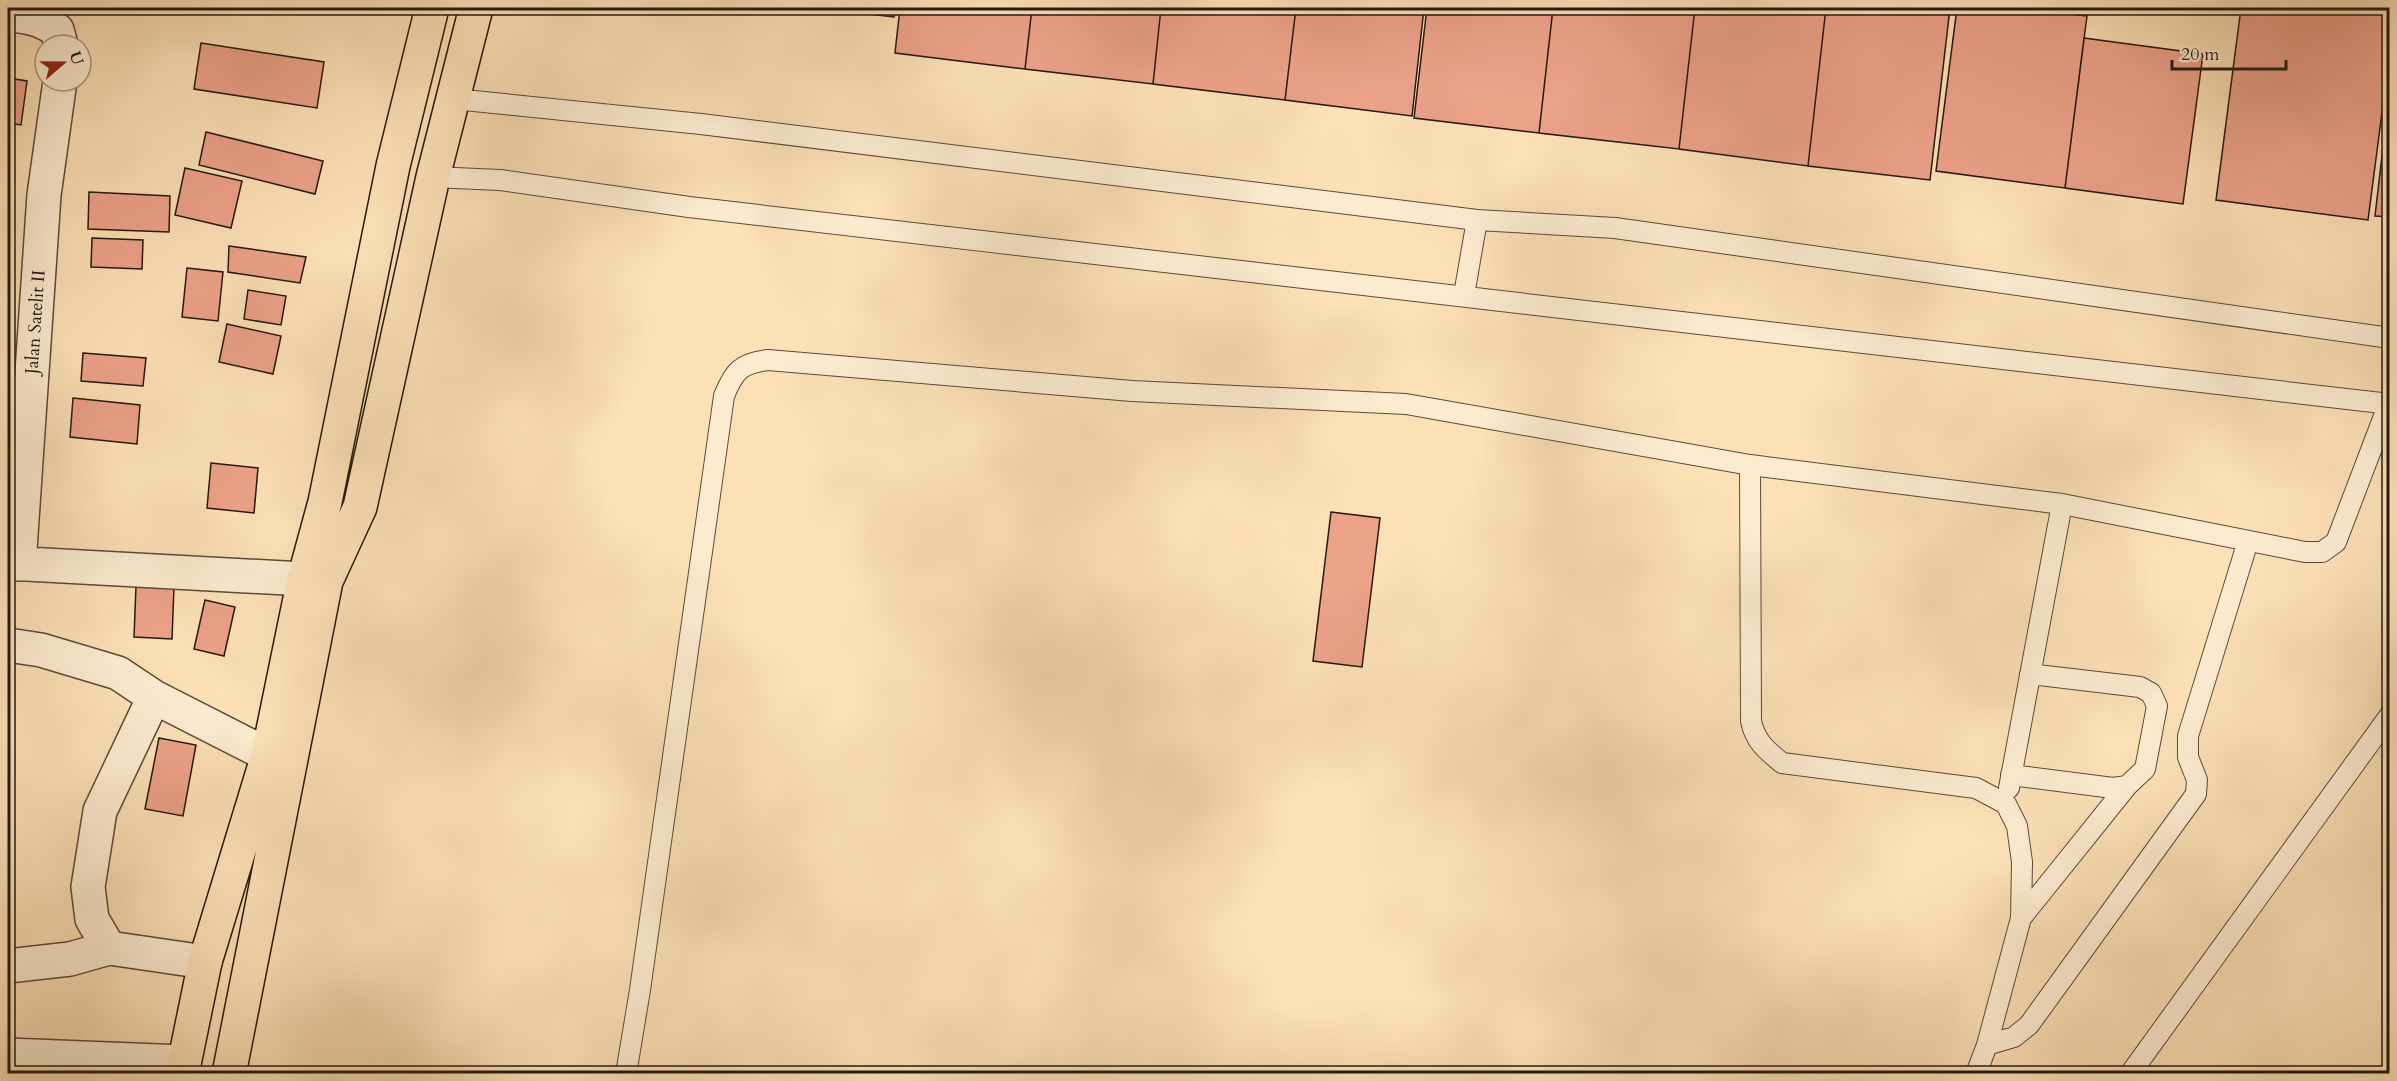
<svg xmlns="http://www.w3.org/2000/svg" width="2397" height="1081" viewBox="0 0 2397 1081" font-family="Cardo,serif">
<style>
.building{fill:#eca189;stroke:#241811;stroke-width:1.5}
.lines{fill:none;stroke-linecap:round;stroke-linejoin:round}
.lane-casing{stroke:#5a4a3a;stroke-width:22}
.street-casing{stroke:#5a4a3a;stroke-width:36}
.highway-casing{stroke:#241811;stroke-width:36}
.lane{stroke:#fdebd0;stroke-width:20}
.street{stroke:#fdebd0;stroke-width:33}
.highway{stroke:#fce0b6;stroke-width:33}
.labels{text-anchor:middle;stroke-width:4.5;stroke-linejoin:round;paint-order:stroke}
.street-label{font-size:18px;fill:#241811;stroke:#fdebd0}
</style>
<rect width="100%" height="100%" fill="#fce0b6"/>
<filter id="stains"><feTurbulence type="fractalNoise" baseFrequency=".00333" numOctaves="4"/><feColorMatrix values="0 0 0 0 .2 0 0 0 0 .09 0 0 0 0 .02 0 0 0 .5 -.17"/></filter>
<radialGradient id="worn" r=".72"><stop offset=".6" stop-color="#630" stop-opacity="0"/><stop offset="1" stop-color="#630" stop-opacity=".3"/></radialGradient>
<!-- building -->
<path class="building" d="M815,8H895L894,17Z
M900,8H1032L1025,69L895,53Z
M1032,8H1161L1153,84L1025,69Z
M1161,8H1296L1285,100L1153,84Z
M1296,8H1424L1412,116L1285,100Z
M1427,8H1553L1539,133L1414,118Z
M1553,8H1695L1679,149L1539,133Z
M1695,8H1826L1808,166L1679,149Z
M1826,8H1950L1930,180L1808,166Z
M1957,8H2023L2087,16L2065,188L1936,171Z
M2241,8H2390V51L2368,220L2216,200Z
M2084,38L2203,54L2183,204L2065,188Z
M201,43L324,62L317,108L194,89Z
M8,78L27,81L21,125L8,123Z
M2390,87V217L2375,216Z
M206,132L323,161L315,194L199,165Z
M185,168L242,181L231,228L175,215Z
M89,192L170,196L169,232L88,229Z
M92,238L143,240L142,269L91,267Z
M229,246L306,257L300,283L228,272Z
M187,268L223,272L218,321L182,317Z
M248,290L286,296L281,325L244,319Z
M227,324L281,336L273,374L219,362Z
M83,353L146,358L143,386L81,381Z
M73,398L140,405L137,444L70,437Z
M8,448H11L8,503Z
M211,463L258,468L254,513L207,508Z
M1331,512L1380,518L1362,667L1313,661Z
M136,586L174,587L172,639L134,637Z
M205,600L235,607L224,656L194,649Z
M159,738L196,745L183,816L145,809Z"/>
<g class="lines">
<defs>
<path id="lane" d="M454,99L701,124L1477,220L1615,228L2390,338
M433,177L500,180L689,207L2390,404
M1464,295L1477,220
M1750,465L1751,721C1755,741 1766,750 1782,763L1976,788L2006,804L2017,826L2022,862L2021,918L1987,1045L1976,1074
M2011,775L2113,788L2127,786L2145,769L2157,706L2151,693L2140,687L2030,674
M2009,788L2062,504
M2021,918L2127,786
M1987,1045L2014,1037L2029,1025L2196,794L2197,780L2188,757V736L2248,541
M626,1074L640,990L724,396C734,371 741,363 768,360L1132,391L1406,404L1750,465L2062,504L2305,552H2322L2336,542L2389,403
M2130,1074L2390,715"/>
<path id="street" d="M8,15C27,16 40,19 57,30L61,45
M8,563L304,579
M19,564L44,195L60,81
M8,645L41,650L118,673L154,697L268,755
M109,948L92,919L88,887L100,811L154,697
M8,966L70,959L109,948L205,962
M8,1055L184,1062"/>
<path id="highway" d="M182,1074L205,962L268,755L304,579L325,502L393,166L432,8
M229,1074L326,581L360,507L433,177L476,8"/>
</defs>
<!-- lane casing -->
<use href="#lane" class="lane-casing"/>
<!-- street casing -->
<use href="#street" class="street-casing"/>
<!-- highway casing -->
<use href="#highway" class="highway-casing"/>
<!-- lane -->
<use href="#lane" class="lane"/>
<!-- street -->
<use href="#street" class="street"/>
<!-- highway -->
<use href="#highway" class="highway"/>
</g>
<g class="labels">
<!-- street labels -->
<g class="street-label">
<text transform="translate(35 322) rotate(-86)" y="6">Jalan Satelit II</text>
</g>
</g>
<!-- margin -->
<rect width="2397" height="1081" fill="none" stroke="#fce0b6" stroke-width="30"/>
<rect x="9" y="9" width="2379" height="1063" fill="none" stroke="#241811" stroke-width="3"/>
<rect x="15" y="15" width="2367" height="1051" fill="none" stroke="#241811" stroke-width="1.5"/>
<!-- north arrow -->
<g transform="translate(63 63) rotate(70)"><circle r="28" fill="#fdebd0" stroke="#a69784" stroke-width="1.5"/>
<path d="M0-4.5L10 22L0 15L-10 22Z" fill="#8f2418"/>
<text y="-9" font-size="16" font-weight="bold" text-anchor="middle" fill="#241811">U</text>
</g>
<!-- scale -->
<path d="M2172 60v9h114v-9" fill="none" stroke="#241811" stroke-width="3"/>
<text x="2181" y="60" font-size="18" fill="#241811" stroke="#fdebd0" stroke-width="4.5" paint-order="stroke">20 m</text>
<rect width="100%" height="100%" filter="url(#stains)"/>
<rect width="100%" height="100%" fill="url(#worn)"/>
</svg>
